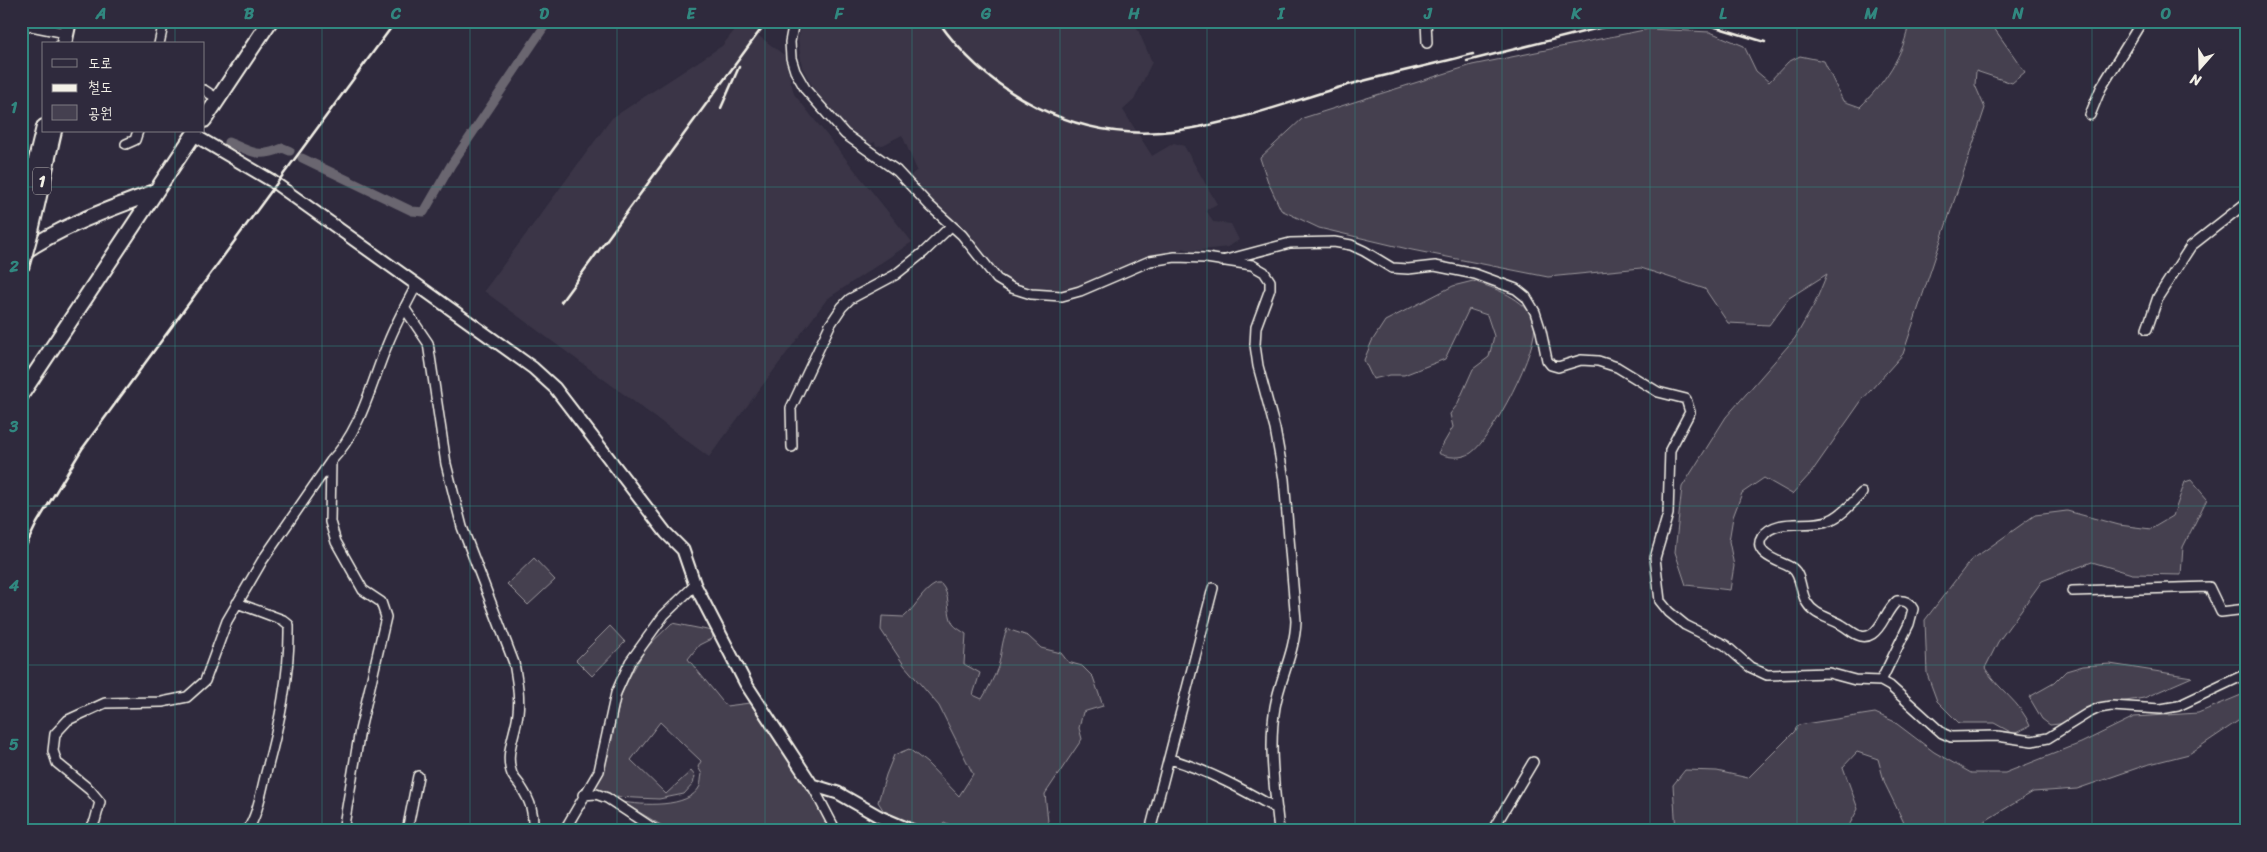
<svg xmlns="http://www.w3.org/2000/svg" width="2267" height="852" viewBox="0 0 2267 852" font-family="Sriracha,'Poor Story',sans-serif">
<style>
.built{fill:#3b3647}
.green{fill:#454050;stroke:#9c989c}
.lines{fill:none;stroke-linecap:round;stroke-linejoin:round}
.canal{stroke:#6a6670;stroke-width:9}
.minor-casing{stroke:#f4f1e8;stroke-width:12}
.tertiary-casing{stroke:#f4f1e8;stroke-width:15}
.primary-casing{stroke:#f4f1e8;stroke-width:18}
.minor{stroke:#2f2a3d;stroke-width:9}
.tertiary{stroke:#2f2a3d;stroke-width:11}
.primary{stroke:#2f2a3d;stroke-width:14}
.rail{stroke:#f4f1e8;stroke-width:2.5}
.primary-bridge-casing{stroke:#f4f1e8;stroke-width:18;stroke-linecap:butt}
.primary-bridge{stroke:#2f2a3d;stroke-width:14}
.grid{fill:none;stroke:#318880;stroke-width:1;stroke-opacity:0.55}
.labels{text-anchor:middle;stroke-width:4.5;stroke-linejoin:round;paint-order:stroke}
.shield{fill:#2f2a3d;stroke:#b9b5b5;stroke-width:1}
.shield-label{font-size:16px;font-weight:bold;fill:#f4f1e8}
.neatline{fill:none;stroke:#318880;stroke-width:2}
.grid-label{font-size:16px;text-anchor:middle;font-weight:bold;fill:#318880}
</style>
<rect width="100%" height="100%" fill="#2f2a3d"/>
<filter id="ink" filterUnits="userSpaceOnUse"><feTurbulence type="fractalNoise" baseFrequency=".02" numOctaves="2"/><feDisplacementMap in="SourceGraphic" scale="10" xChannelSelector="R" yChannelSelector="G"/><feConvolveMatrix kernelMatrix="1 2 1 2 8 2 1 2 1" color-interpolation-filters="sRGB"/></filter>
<g filter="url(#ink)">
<!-- built -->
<path class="built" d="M742,21H763L755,33L784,55L794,94L912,242L827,299L709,457L484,291L612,118L722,46Z
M803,21H1134L1152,62L1134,100L1123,110L1152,156L1174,143L1184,146L1217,204L1206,210L1213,222L1231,224L1239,240L1228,247L1192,251L1183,248L1178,253L1117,271L1070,290L1051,293L1014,284L1008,281L909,177L917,170L902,135L883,145L876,146L875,142L867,145L857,140L827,108L811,84L802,67L798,39Z"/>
<!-- green -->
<path class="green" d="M1909,21H1989L2025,72L2012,83L1976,71L1975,85L1985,108L1903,354L1862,400L1811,473L1792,494L1764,478L1742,493L1733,517L1729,541L1734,566L1730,590L1686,585L1675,552L1682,487L1726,417L1795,338L1815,303L1827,274L1789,298L1769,325L1728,323L1705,289L1641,268L1548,277L1412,250L1319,228L1281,210L1268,182L1260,158L1303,118L1472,65L1649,29L1710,32L1744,46L1756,71L1769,82L1788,62L1800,56L1824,61L1843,101L1860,107C1883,84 1905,55 1909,21Z
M1473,281C1493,288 1527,298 1534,322C1541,346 1491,440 1471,453C1462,459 1447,458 1438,453L1453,427L1450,414L1457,405L1473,369L1489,357L1494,336L1487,315L1469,309L1445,359L1404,375H1390L1373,379L1364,360L1372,341L1385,321L1453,286Z
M2191,480L2207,499L2183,547L2181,575L2132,574L2092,562L2042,581L1998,642L1985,668C1998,690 2021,702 2030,726L2014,734L1994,723H1959L1937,701L1927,674L1925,620L1970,561L2035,515L2067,511L2119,525L2151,529L2173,516L2185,482Z
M534,558L555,580L528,605L507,584Z
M936,584H941C951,594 946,612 953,624C956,628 962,631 966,634L964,664L980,673L973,695L982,699C988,689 994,678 998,667C1002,653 1001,644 1007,629L1028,636L1041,648L1061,653L1068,662L1082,666L1093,677L1103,706L1083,712L1079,728L1082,739L1045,794L1049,831H962L944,822L937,831H924L887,816L878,802L886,775L894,755L909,749L927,763L959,796L973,774L939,706L904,665L881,630L882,616L904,617C916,607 922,591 936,584Z
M672,623L712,631L713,638L699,645L688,659L726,706L750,703L817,803L832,831H671L622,802C641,805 689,809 700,786C701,783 701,778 702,774L698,767L701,761L660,722L631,760L666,794L691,771L695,776L693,784L684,794L659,799L613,797L593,787L598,779L609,754L622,690L646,648Z
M610,626L625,642L592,676L576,660Z
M2110,664L2192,677L2144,698L2108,704L2068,723L2050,725L2042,719L2029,697L2054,683L2066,671L2083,666Z
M2246,693V708L2241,719L2189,754L2146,765L2077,789L2033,792L1975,827L1974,831H1908L1885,784L1878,759L1857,752L1843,767L1858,809L1846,831H1676L1673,785L1685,770L1717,771L1748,778L1794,732L1798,725L1875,713L1893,721L1934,752L1971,773H2005L2081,743L2134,717L2198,713Z"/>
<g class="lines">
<!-- canal -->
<path class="canal" d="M228,142C252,151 257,159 283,148L290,151
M302,158L412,211L424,212L451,165L548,21"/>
<defs>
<path id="minor" d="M794,21L790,42L791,58L795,71L806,90L845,134L897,171L930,206L962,235L997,279L1012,288L1031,294L1062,296L1080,291L1150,261L1175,257L1206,258L1252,265L1264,272L1270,281V289L1256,327L1255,345L1258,366L1275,429L1284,479L1296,621C1295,652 1280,678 1275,707C1268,748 1275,790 1279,831
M1426,21L1427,43
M21,24L66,33
M159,44L164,21
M204,90L218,99
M2090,115L2101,88L2142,21
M126,144L135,140L138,131
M1222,261L1290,243L1334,242L1351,245L1364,251L1392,268L1408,269L1435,266L1475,274L1516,289L1526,297L1535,312L1541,331L1547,360L1551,365L1558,367L1581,360L1598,361L1617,367L1658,392L1686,399L1690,412L1670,450L1668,514L1655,558L1660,601L1669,612L1685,625L1725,645L1750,667L1767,675L1829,673L1855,680L1881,681L1890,686L1942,733L1951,737L1997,736L2032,741L2048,738L2088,713L2099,708L2111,706L2161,709L2178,706L2246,674
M405,309L428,343L446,464L462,527L514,663C517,680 520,696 518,713C516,733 504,754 512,774C514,779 519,783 521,787C531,802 534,813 533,831
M2147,329L2158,297L2191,246L2246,203
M792,447L791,408L830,325L842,307L850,299L895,275L924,252L951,226
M331,461L330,522L336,542L363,590L381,602L386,617L360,730L343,831
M1862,493C1853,502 1843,515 1830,520C1810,529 1776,516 1762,537C1751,555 1783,562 1792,568C1802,575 1800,593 1807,603C1815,616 1829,617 1842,625C1848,628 1854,635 1861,636C1865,637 1869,636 1872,634C1883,627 1886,610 1897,601C1905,600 1909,602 1913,609L1909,624L1881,681
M2072,591L2209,587L2221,612L2246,609
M237,603L283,620L289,625C290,676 279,725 266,773C261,792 258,814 247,831
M1170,759C1209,771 1242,789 1277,809
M812,785L836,831
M583,795L596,794L607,798L657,831
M89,831L95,821L100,802L90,790L57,763L53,751L55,734L68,720L105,703L162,702L187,697L205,681L227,621L262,561L331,461C362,429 371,383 388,343C396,323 407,303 417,284
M407,831L418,776
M564,831L599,771L616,693L630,662L664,615L695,585
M1150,831L1213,588
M1492,831L1533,762"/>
<path id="tertiary" d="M194,135L272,181L533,368L555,388L666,533L683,550L695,585L746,684L812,785L838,793L880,817L913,831"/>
<path id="primary" d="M64,44L69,21
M204,120L270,21
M21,222L44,127
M31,231L54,131
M21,254C61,226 109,209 155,192
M21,395L196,131"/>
</defs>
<!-- minor casing -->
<use href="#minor" class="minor-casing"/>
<!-- tertiary casing -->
<use href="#tertiary" class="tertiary-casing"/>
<!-- primary casing -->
<use href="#primary" class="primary-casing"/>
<!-- minor -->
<use href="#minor" class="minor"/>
<!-- tertiary -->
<use href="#tertiary" class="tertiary"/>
<!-- primary -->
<use href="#primary" class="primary"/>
<!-- rail -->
<path class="rail" d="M938,21C988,93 1073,139 1161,132C1220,128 1281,105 1337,88C1382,75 1428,66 1473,54
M1666,21L1709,25L1765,42
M1621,25L1655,21
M1467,61L1627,21
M721,108L739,67
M561,302L767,21
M21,556L37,523L82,449L396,21"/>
<defs>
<path id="primary-bridge" d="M21,268L31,231"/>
</defs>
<!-- primary-bridge casing -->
<use href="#primary-bridge" class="primary-bridge-casing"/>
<!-- primary-bridge -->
<use href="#primary-bridge" class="primary-bridge"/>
</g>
</g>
<!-- grid -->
<path class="grid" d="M175,21V44M322,21V831M470,21V831M617,21V831M765,21V831M912,21V831M1060,21V831M1207,21V831M1355,21V831M1502,21V831M1650,21V831M1797,21V831M1945,21V831M2092,21V831M175,131V831M21,187H2246M21,346H2246M21,506H2246M21,665H2246"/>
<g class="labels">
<!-- shield labels -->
<rect class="shield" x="33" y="167.5" width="18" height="27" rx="4"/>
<g class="shield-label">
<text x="42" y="187">1</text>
</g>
</g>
<!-- margin -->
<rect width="2267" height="852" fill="none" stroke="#2f2a3d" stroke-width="55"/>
<!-- legend -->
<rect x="42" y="42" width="162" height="90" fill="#2f2a3d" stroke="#7e7a81"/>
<rect x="52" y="59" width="25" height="8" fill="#2f2a3d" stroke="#7e7a81"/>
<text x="88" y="68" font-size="15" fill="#f4f1e8">도로</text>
<rect x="52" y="84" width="25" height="8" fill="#f4f1e8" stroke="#7e7a81"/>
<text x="88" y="92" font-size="15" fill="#f4f1e8">철도</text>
<rect x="52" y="105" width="25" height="15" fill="#454050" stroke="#7e7a81"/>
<text x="88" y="118" font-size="15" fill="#f4f1e8">공원</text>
<!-- north arrow -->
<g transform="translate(2200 68) rotate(200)" stroke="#2f2a3d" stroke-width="4" paint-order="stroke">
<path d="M0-4L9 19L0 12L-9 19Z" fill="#f4f1e8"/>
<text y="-8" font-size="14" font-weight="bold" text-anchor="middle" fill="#f4f1e8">N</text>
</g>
<rect x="28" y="28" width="2212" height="796" class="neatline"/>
<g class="grid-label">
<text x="101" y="19">A</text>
<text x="249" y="19">B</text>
<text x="396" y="19">C</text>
<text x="544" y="19">D</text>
<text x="691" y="19">E</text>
<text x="839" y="19">F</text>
<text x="986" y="19">G</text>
<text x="1134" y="19">H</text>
<text x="1281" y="19">I</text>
<text x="1428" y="19">J</text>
<text x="1576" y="19">K</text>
<text x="1723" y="19">L</text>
<text x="1871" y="19">M</text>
<text x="2018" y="19">N</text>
<text x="2166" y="19">O</text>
<text x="14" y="113">1</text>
<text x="14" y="272">2</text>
<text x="14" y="432">3</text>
<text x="14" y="591">4</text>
<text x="14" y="750">5</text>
</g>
</svg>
